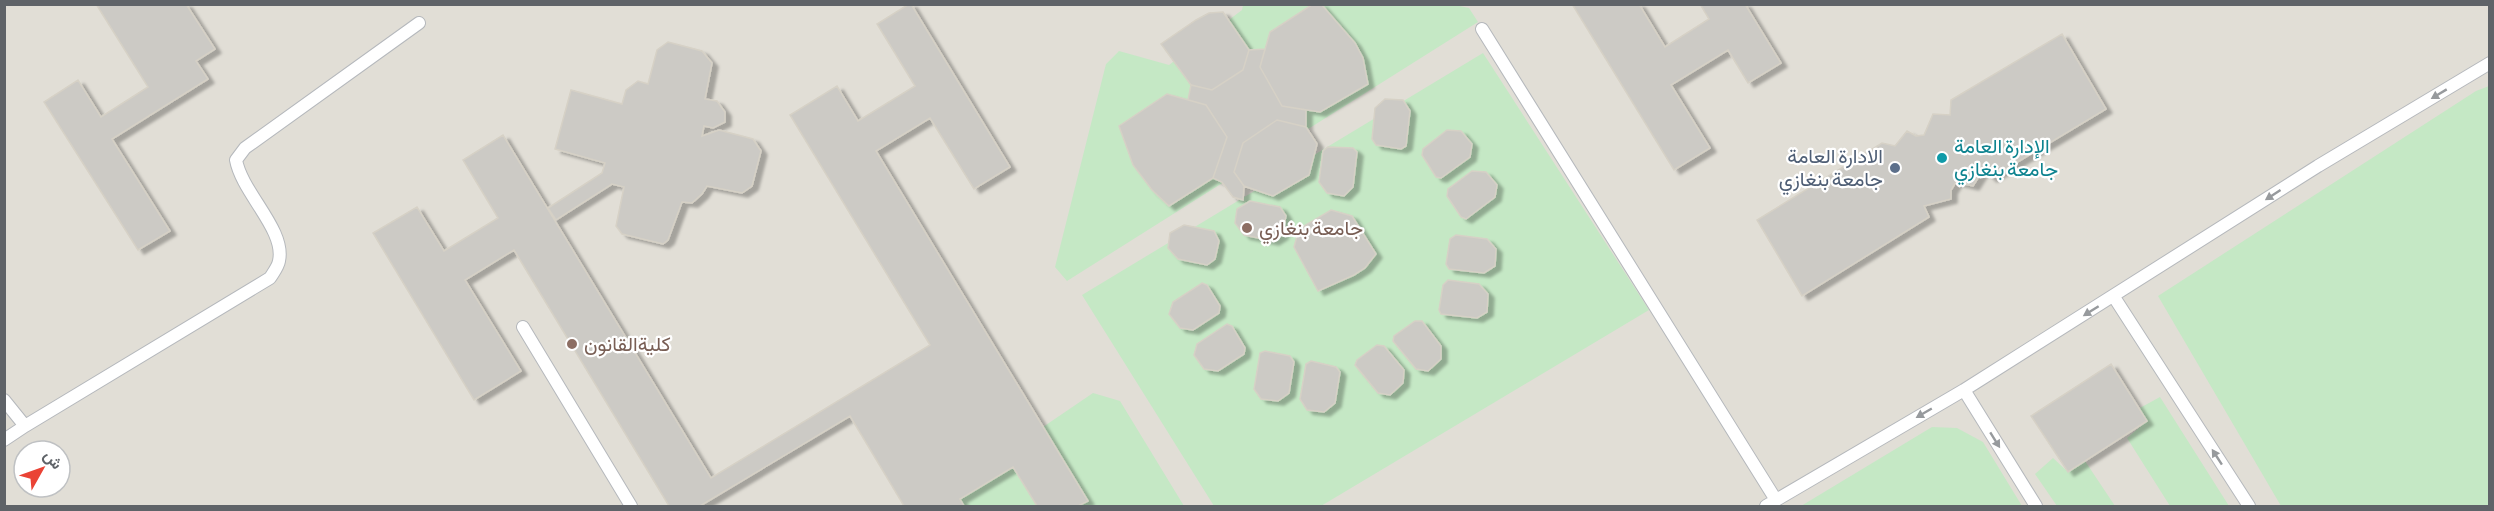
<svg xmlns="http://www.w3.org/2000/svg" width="2494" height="511" viewBox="0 0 2494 511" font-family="'Asap Condensed',Vazirmatn,sans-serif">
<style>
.education{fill:#e1ded6;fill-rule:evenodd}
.green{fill:#c5e8c5}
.building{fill:#cccac5;stroke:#d6d1c6;stroke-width:1.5;filter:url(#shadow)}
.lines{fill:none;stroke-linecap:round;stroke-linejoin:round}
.lane-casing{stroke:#b5b8bc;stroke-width:14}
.lane{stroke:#fff;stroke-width:12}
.oneway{fill:#979a9d}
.culture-dot{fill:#0f9aa8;stroke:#fff;stroke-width:2}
.service-dot{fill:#5c6f8a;stroke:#fff;stroke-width:2}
.education-dot{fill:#8d6e63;stroke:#fff;stroke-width:2}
.labels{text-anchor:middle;stroke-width:4.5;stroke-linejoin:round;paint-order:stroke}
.culture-label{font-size:20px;fill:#0d838f;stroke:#fff;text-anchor:start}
.service-label{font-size:20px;fill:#4e5e75;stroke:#fff;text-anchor:end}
.education-label{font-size:20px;fill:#785e54;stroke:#fff;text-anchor:start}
</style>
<defs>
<filter id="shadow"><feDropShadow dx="6" dy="4" stdDeviation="1.5" flood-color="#0004"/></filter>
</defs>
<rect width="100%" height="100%" fill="#f1efe8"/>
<!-- education -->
<path class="education" d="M4,5H2489V506H5ZM24,451H60V487H24Z"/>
<!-- green -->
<path class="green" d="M1243,5H1455L1469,8L1478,22L1067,281L1055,267L1106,64L1119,51L1169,65L1242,10Z
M1483,53L1649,310L1321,506H1214L1082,295Z
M2489,86V506H2281L2158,296L2476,91Z
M1093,393L1120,401L1184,506H1078L1087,501L1043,427Z
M2160,397L2229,506H2170L2127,438L2147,421L2138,409Z
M1932,427L1957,428L1983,442L2022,506H1801Z
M2053,458L2068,472L2085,461L2115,506H2057L2035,474Z
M1013,467L1037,506H964L960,499Z"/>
<!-- building -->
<path class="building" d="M96,4H186L215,49L196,61L208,79L112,139L170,231L138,250L44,102L78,80L101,117L148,87Z
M909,4H911L1010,167L974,189L930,118L876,151L1088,501L1078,506H1037L1013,467L960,499L964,506H904L850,416L700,506H669L514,250L465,280L521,371L474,400L373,233L417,207L444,251L498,218L463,160L503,135L711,478L930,345L790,115L837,86L858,121L915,86L877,24Z
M1313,4H1321L1355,43L1363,58L1368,84L1320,112L1282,106L1260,67L1270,32Z
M1572,4H1639L1665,47L1709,19L1700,4H1745L1781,63L1748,83L1728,50L1671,85L1710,148L1674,170Z
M1223,12L1249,50L1243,70L1212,90L1191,85L1161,44L1196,20L1209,13Z
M2062,34L2106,109L1991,178L1983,170L1973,186L1956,182L1951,190V199L1924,206L1929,217L1802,296L1757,220L1882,143L1895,146L1907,131L1916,136L1924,135L1933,114L1950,115L1951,100Z
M668,42L702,51L712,63L705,99L717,101L725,112V122L713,128L704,126L702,136L719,130L753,139L761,151L752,186L742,193L707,186L702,194L692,203L682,202L668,240L663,244L622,234L616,226L624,187L612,184L556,220L548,208L602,173L605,163L555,149L571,90L622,104L626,90L638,81L648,84L657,50Z
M1265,49L1260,67L1282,106L1306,110V127L1277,120L1243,143L1234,172L1244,186L1243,200L1233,197L1222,182L1213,178L1227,137L1206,105L1188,100L1191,85L1212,90L1243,70L1249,50Z
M1167,94L1206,105L1227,137L1213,178L1169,206L1152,190L1133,165L1119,126Z
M1385,99L1403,100L1410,111L1406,146L1401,149L1376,145L1372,139L1375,108Z
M1277,120L1306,127L1317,144L1309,175L1273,196L1244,186L1234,172L1243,143Z
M1447,130L1461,131L1472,144L1470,157L1441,178L1436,177L1422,155L1423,149Z
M1328,147L1353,148L1357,152L1353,187L1344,196L1327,193L1319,182L1323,151Z
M1472,171L1486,172L1497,185L1495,197L1466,219L1461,217L1447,196L1448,189Z
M1250,201L1280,207L1286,216L1282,235L1273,241L1244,235L1235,223L1237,209Z
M1331,210L1352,216L1376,254L1365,268L1354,275L1318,291L1294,247L1299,229Z
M1184,225L1214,231L1219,241L1215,259L1207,265L1178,259L1168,248L1170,233Z
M1456,235L1487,239L1496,249L1495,266L1484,273L1449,269L1446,264L1450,239Z
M1448,280L1479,284L1488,294L1487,312L1477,318L1441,314L1439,310L1443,285Z
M1202,283L1207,285L1220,306L1219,313L1193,330L1180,328L1169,314L1173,302Z
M1415,321H1422L1441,346V359L1428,371L1416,369L1393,341L1394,336Z
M1227,324L1232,326L1245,348L1244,354L1218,371L1204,369L1194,355L1197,344Z
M1377,345L1384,346L1404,370L1403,383L1390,395L1378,393L1355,365L1357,360Z
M1265,351L1290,356L1294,362L1289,393L1278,401L1261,399L1254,389L1260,353Z
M1311,361L1336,367L1340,372L1335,403L1324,412L1307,410L1300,399L1306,364Z
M2111,364L2147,421L2068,472L2031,416Z"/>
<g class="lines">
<defs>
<path id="lane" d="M1482,29L1776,500
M2114,297L2249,506
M523,327L631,506
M1964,390L2036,506
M4,400L25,426
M4,440L25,426L270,278C273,273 278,267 279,261C286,230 242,193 236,160L245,148L419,23
M1766,506L1964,390L2318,166L2490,63"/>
</defs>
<!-- lane casing -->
<use href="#lane" class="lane-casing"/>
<!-- lane -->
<use href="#lane" class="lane"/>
</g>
<!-- one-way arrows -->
<defs><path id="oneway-solid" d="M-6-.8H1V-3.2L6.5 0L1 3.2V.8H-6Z" transform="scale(1.5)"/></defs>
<g class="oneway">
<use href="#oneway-solid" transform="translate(2439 94) rotate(149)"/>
<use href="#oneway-solid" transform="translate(2273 195) rotate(147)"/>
<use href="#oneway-solid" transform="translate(2091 311) rotate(148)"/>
<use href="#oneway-solid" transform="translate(1924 413) rotate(150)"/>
<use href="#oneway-solid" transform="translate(1995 440) rotate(58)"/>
<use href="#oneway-solid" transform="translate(2217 457) rotate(-123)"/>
</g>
<!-- markers -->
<circle class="culture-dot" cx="1942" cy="158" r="6"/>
<circle class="service-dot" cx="1895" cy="168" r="6"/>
<g class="education-dot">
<circle cx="1247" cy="228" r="6"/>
<circle cx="572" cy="344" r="6"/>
</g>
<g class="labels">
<!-- culture labels -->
<g class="culture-label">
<text x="1954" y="153">الإدارة العامة<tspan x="1954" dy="23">جامعة بنغازي</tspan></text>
</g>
<!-- service labels -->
<g class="service-label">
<text x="1883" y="163">الادارة العامة<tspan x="1883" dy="23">جامعة بنغازي</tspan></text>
</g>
<!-- education labels -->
<g class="education-label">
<text x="1259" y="235">جامعة بنغازي</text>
<text x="584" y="351">كليةالقانون</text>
</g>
</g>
<!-- border -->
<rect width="2494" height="511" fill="none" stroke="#5f6368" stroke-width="12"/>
<!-- north arrow -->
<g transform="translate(42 469) rotate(50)"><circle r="28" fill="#ffffff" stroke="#bfc1c3" stroke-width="1.5"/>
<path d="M0-4.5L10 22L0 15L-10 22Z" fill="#ea4335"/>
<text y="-9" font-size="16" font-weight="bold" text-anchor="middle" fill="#5f6368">ش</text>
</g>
</svg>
